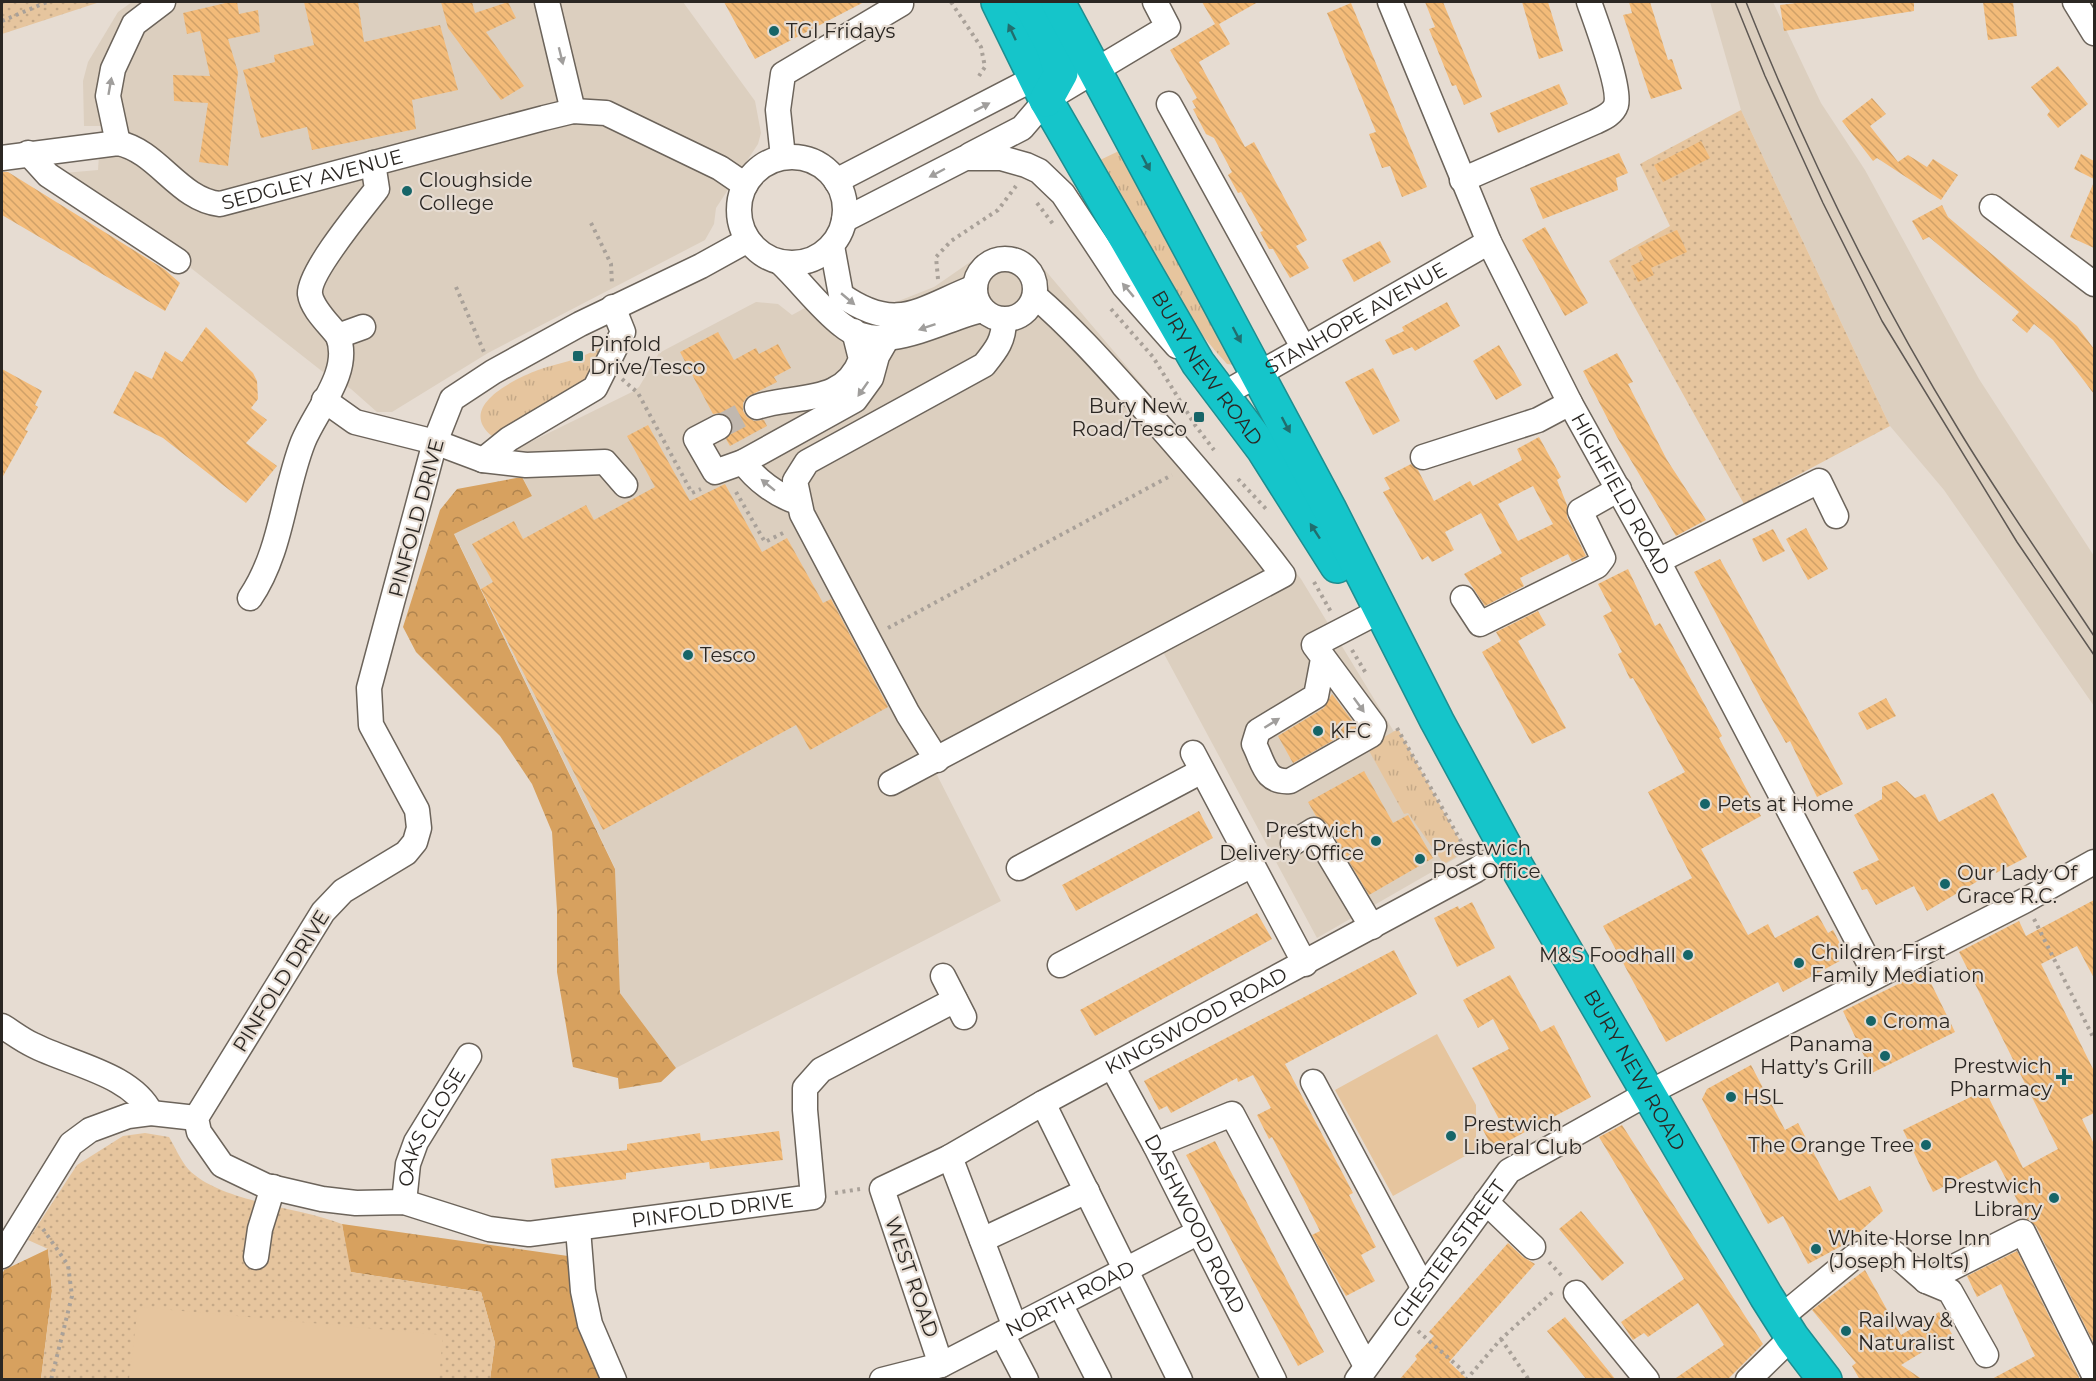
<svg xmlns="http://www.w3.org/2000/svg" width="2096" height="1381" viewBox="0 0 2096 1381" font-family="Montserrat,sans-serif">
<style>
.built{fill:#dccfbf}
.grass{fill:url(#grass-tufts)}
.forest{fill:url(#forest-crowns)}
.park{fill:url(#park-dots)}
.pitch{fill:#e6c59e}
.building{fill:url(#building-back-hatch);fill-rule:evenodd}
.lines{fill:none;stroke-linecap:round;stroke-linejoin:round}
.minor-tunnel{stroke:#c1b8af;stroke-width:24;stroke-dasharray:24 12;stroke-linecap:butt}
.minor-casing{stroke:#6c645b;stroke-width:27}
.highway-casing{stroke:#1d8e90;stroke-width:36}
.path{stroke:#a9a199;stroke-width:4;stroke-dasharray:3 4.5;stroke-linecap:butt}
.minor{stroke:#fff;stroke-width:24}
.highway{stroke:#15c5ca;stroke-width:33}
.tram{stroke:#5e5853;stroke-width:1.5}
.oneway{fill:#216e6e}
.oneway2{fill:#a09e9c}
.poi-dot{fill:#166568;stroke:#e6dcd2;stroke-width:2}
.labels{text-anchor:middle;stroke-width:4.5;stroke-linejoin:round;paint-order:stroke}
.poi-label{font-size:20px;fill:#2b2723;stroke:#e6dcd2;text-anchor:start}
.street-label{font-size:20px;fill:#2b2723;stroke:#e6dcd2}
</style>
<defs>
<pattern id="grass-tufts" width="24" height="20" patternUnits="userSpaceOnUse" patternTransform="scale(1.5)"><rect width="24" height="20" fill="#e6c59e"/><path d="M3 7l-1-3M5 7V3M7 7l1-3M15 17l-1-3M17 17v-4M19 17l1-3" fill="none" stroke="#c5a988"/></pattern>
<pattern id="forest-crowns" width="20" height="18" patternUnits="userSpaceOnUse" patternTransform="scale(1.5)"><rect width="20" height="18" fill="#d7a15f"/><path d="M2 6a3 3 0 1 1 6 0M12 15a3 3 0 1 1 6 0" fill="none" stroke="#af834e"/></pattern>
<pattern id="park-dots" width="8" height="8" patternUnits="userSpaceOnUse" patternTransform="scale(1.5)"><rect width="8" height="8" fill="#e6c59e"/><path d="M2 2h.1M6 6h.1" fill="none" stroke="#c5a988" stroke-width="1.8" stroke-linecap="round"/></pattern>
<pattern id="building-back-hatch" width="6" height="6" patternUnits="userSpaceOnUse" patternTransform="scale(1.5)"><rect width="6" height="6" fill="#f3bb79"/><path d="M-1 5l2 2M0 0l6 6M5-1l2 2" fill="none" stroke="#d0a168"/></pattern>
</defs>
<rect width="100%" height="100%" fill="#e6dcd2"/>
<!-- built -->
<path class="built" d="M132,2H683L755,101L761,133L758,144L716,208L714,224L705,240L488,353L392,412H377L351,389L323,372L182,261L64,173L98,170L101,126H84L83,81L88,62L118,12Z
M1710,2H1773L1821,103L1865,170L1979,379L2094,556V706L1944,490L1890,426L1741,110Z
M1012,246L1039,263L1195,447L1301,579L1463,845V854L1317,938L1163,652L936,773L1001,901L676,1068L620,993L615,868L454,533L532,496L510,452L632,392L639,387L659,353L756,302L778,304L792,315L851,283L866,300L886,306L934,287L992,247Z"/>
<!-- grass -->
<path class="grass" d="M1121,150L1236,365L1227,364C1173,306 1135,231 1100,160Z
M608,344L597,372L581,387L492,436C456,407 514,379 538,370C551,365 565,363 578,358C588,354 598,349 608,344Z
M1398,729L1462,845L1457,856L1444,864L1408,813L1404,814L1367,747Z"/>
<!-- forest -->
<path class="forest" d="M522,477L532,496L454,534L615,869L620,993L676,1068L661,1082L619,1089L618,1078L573,1067L557,972V910L552,832L532,784L500,736L416,652L403,627L440,510L457,489Z
M342,1224L568,1256L571,1295L578,1327L603,1379H490L495,1343L481,1292L350,1272Z
M48,1249L52,1291L41,1379L2,1380V1275L4,1270Z"/>
<!-- park -->
<path class="park" d="M2,2H100L2,34Z
M1741,110L1890,426L1744,504L1609,261L1670,226L1640,164Z
M145,1133L169,1137C175,1147 181,1161 189,1170C221,1202 299,1207 342,1224L351,1272L481,1292L495,1343L490,1379H41L52,1291L48,1249L28,1240L77,1165L123,1136Z"/>
<!-- pitch -->
<path class="pitch" d="M1437,1034L1476,1105V1150L1393,1196L1335,1090Z
M138,1307L443,1335L439,1379H129Z"/>
<!-- building -->
<path class="building" d="M230,2H237L239,14L258,10L260,32L228,39L238,72L228,166L199,162L208,103L174,101L173,75L210,76L200,31L187,34L183,13Z
M304,2H358L364,42L440,25L458,90L412,100L416,129L312,150L307,127L261,138L243,70L275,62L274,55L314,45Z
M441,2H472L475,13L508,2L516,18L486,32L524,86L501,100L448,28Z
M724,2H864L755,59Z
M1202,2H1258L1219,24L1230,44L1199,62L1245,147L1254,142L1307,240L1296,246L1309,268L1290,278L1273,249H1269L1260,232L1263,231L1241,192L1238,193L1228,175L1232,172L1214,138L1206,134L1193,109L1196,108L1192,101L1197,98L1170,50L1215,24Z
M1425,2H1443L1482,97L1464,105L1456,85L1452,86L1429,29L1435,27Z
M1522,2H1548L1563,51L1539,59Z
M1629,2H1650L1668,60L1672,59L1682,89L1651,99L1623,15L1632,13Z
M1805,2H1914V11L1784,31L1780,5Z
M1983,2H2013L2017,36L1988,40Z
M1351,3L1427,187L1402,197L1390,166L1382,168L1369,134L1376,132L1327,13Z
M2058,66L2088,104L2058,128L2047,115L2050,111L2031,87Z
M1559,84L1568,104L1498,133L1490,113Z
M1872,98L1886,114L1870,126L1898,162L1908,155L1927,167L1933,159L1958,175L1941,200L1877,158L1873,161L1842,121Z
M1701,141L1710,158L1663,182L1654,165Z
M1619,153L1628,173L1616,178L1618,190L1543,219L1530,188Z
M2081,154L2094,161V179L2074,169Z
M2,172H8L164,269L180,283L165,311L2,215Z
M2094,182V248L2070,237Z
M1942,205L1948,217L2077,326L2094,349V394L2053,340L2034,324L2027,333L2012,320L2019,312L1929,237L1923,240L1912,221Z
M1545,227L1588,303L1565,316L1522,240Z
M1677,230L1687,252L1651,268L1654,275L1638,282L1631,266L1644,260L1638,247Z
M1380,241L1391,262L1354,282L1342,260Z
M1447,302L1460,326L1415,351L1412,347L1393,355L1385,340L1404,331L1402,327Z
M206,327L253,373L257,381L258,399L251,408L267,420L246,443L277,466L246,503L163,438L113,413L135,371L152,379L165,351L182,362Z
M718,332L734,360L756,348L759,354L778,344L791,368L774,377L777,382L747,397L743,403V411L747,417L754,421L764,420L767,426L730,446L726,439L733,428L731,420L720,413L713,414L680,352Z
M1499,345L1522,385L1496,400L1473,361Z
M1617,353L1633,382L1628,384L1667,460L1706,520L1676,536L1617,437L1583,371Z
M1373,368L1400,421L1373,435L1345,382Z
M2,369L42,391L35,405L38,407L25,430L28,431L2,478Z
M648,425L690,501L725,484L762,552L787,538L823,603L831,599L888,707L810,750L796,725L603,830L481,589L493,582L472,544L514,521L523,539L586,505L594,520L655,487L627,436Z
M1539,437L1561,477L1557,480L1567,505V517L1586,556L1572,562L1568,554L1520,578L1524,586L1485,606L1464,574L1502,553L1481,513L1445,532L1454,550L1432,562L1428,556L1422,560L1383,492L1390,489L1384,478L1411,464L1418,470L1434,501L1470,481L1473,486L1522,460L1517,449ZM1533,486L1553,524L1518,541L1498,504Z
M1806,528L1828,569L1808,580L1786,539Z
M1773,529L1785,551L1763,562L1752,539Z
M1720,559L1843,784L1817,797L1790,741L1786,743L1766,708L1694,572Z
M1628,569L1655,626L1660,623L1722,736L1719,738L1761,816L1701,849L1748,935L1768,924L1775,938L1818,915L1828,933L1833,930L1847,957L1783,992L1778,982L1666,1042L1603,926L1692,878L1648,792L1685,772L1633,678L1630,679L1618,654L1622,652L1603,616L1612,611L1598,584Z
M1538,611L1546,625L1518,641L1566,728L1532,744L1482,652L1501,641L1496,632Z
M1332,694L1357,727L1293,763L1278,736L1324,708Z
M1886,698L1896,716L1867,730L1858,713Z
M1364,771L1393,823L1408,815L1433,858L1369,895L1326,823L1316,816L1308,802Z
M1897,781L1915,798L1925,794L1939,822L1993,793L2027,857L1996,873L1995,871L1927,911L1914,886L1876,905L1867,889L1862,890L1853,872L1879,860L1854,815L1882,799V787Z
M1199,811L1213,838L1076,911L1062,885Z
M2094,900V978L2077,946L2041,964L2094,1071V1113L2082,1119L2094,1144V1344L2036,1226L2027,1219L1996,1160L1933,1192L1903,1130L1985,1090L2023,1168L2058,1149L1959,952L2019,921L2026,936Z
M1472,902L1495,948L1457,967L1434,918L1458,906L1459,909Z
M1257,913L1272,939L1095,1036L1080,1010Z
M1394,950L1417,994L1285,1064L1353,1193L1349,1195L1376,1247L1361,1255L1375,1281L1346,1296L1312,1235L1320,1231L1272,1137L1269,1139L1257,1115L1271,1108L1253,1075L1238,1082L1237,1078L1171,1113L1167,1106L1159,1110L1144,1081Z
M1925,971L1955,1032L1872,1073L1843,1011Z
M1510,975L1541,1032L1554,1025L1591,1097L1493,1149L1483,1130L1500,1121L1472,1068L1509,1049L1493,1019L1478,1028L1463,1000Z
M1751,1065L1785,1130L1798,1123L1839,1201L1870,1186L1883,1211L1847,1243L1808,1264L1783,1216L1768,1224L1702,1099L1707,1089Z
M1622,1125L1763,1344L1727,1380H1673L1724,1345L1698,1303L1648,1337L1644,1333L1633,1340L1621,1322L1684,1279L1599,1137Z
M779,1131L783,1160L710,1169L709,1162L626,1173V1179L555,1188L551,1159L627,1150V1144L700,1133L701,1141Z
M1215,1141L1324,1352L1298,1366L1186,1155Z
M1581,1211L1624,1263L1602,1281L1559,1229Z
M1508,1243L1523,1257L1535,1264L1449,1362L1468,1380H1399L1417,1359L1415,1356L1434,1336L1429,1332Z
M2017,1251L2079,1377V1380H1990L2035,1356L2001,1284L1977,1297L1967,1276Z
M1865,1270L1901,1335L1939,1312L1952,1334L1901,1365L1923,1380H1860L1852,1366L1856,1363L1812,1310Z
M1565,1317L1616,1380H1587L1547,1331Z"/>
<g class="lines">
<!-- minor-tunnel -->
<path class="minor-tunnel" d="M719,427L757,407"/>
<defs>
<g id="minor">
<path d="M547,2L573,111"/>
<path id="s1" d="M1390,2L1489,242L1570,403L1658,561L1876,976"/>
<path d="M2075,2L2094,33"/>
<path d="M1169,104L1303,347"/>
<path d="M118,143L108,96L113,69L134,24L163,2"/>
<path d="M28,153L48,175L178,261"/>
<path d="M970,155L1022,128L1046,100L1168,27L1155,2"/>
<circle cx="792" cy="210" r="53"/>
<path d="M783,157L778,110L783,74L901,4L900,2"/>
<path id="s2" d="M2,158L118,143C158,151 179,200 220,204L544,118L573,111L606,113L720,168L745,185"/>
<path d="M1462,180L1595,122C1603,118 1613,114 1616,105C1621,88 1596,22 1589,2"/>
<path d="M836,181L1035,78"/>
<path d="M1992,207L2094,284"/>
<path d="M844,220L965,158H1001L1026,165L1039,171L1063,194L1124,286L1177,346"/>
<path id="s3" d="M748,240L701,266L580,324L493,372L452,399L435,442L369,688L371,725L417,810L419,828L415,842L406,853L343,891L323,912L196,1118L199,1132L222,1165L266,1186L322,1199L356,1203L404,1202L489,1229L529,1234L813,1197L805,1110V1088L821,1070L955,1000"/>
<path d="M832,246L841,295C897,334 919,309 975,287"/>
<circle cx="1005" cy="289" r="30"/>
<path d="M781,263C801,282 820,308 842,325C881,358 941,319 982,310"/>
<path d="M363,327L338,336C329,324 312,309 310,294C308,273 363,207 377,189L373,163"/>
<path id="s4" d="M1222,395L1489,242"/>
<path d="M324,400L355,422L435,442L483,460L526,465L605,462L625,485"/>
<path d="M757,407C794,394 844,406 861,359L854,331"/>
<path d="M719,427L696,439L715,472L743,462L855,400L871,378L877,356L888,337"/>
<path d="M1423,457L1538,420L1570,403"/>
<path d="M483,460L509,439L595,388L623,332L613,307"/>
<path d="M743,462C755,479 777,496 798,502"/>
<path d="M1658,561L1819,481L1836,516"/>
<path d="M250,598C282,551 283,493 303,442C316,410 352,372 338,336"/>
<path d="M1463,598L1480,624L1597,566L1603,558L1580,511L1619,489"/>
<path d="M1323,659L1316,696L1258,731L1254,744C1264,764 1265,783 1290,781L1371,735L1374,726L1314,645L1370,616"/>
<path d="M1193,753L1305,964"/>
<path d="M937,760L908,714L802,514L795,481L807,462L984,365C997,349 1004,340 1004,320"/>
<path d="M891,783L1283,575C1241,519 1195,466 1149,414C1112,373 1077,332 1035,296"/>
<path d="M1293,843L1314,830L1372,927"/>
<path d="M1019,868L1202,771"/>
<path d="M1060,965L1252,865"/>
<path d="M943,976L964,1017"/>
<path d="M2,1026C12,1032 22,1040 33,1045C70,1064 132,1074 151,1113"/>
<path id="s5" d="M1113,1068L1155,1145L1274,1380"/>
<path d="M1313,1082L1423,1287"/>
<path d="M1043,1103L1180,1380"/>
<path d="M1155,1145L1232,1114L1366,1366"/>
<path d="M950,1157L1015,1327"/>
<path id="s6" d="M404,1202L408,1164L416,1142L469,1056"/>
<path d="M1486,1202L1533,1247"/>
<path d="M578,1229L583,1291L590,1324L614,1380"/>
<path d="M982,1240L1087,1191"/>
<path d="M2,1256L71,1144L90,1130L128,1116L151,1113L196,1118"/>
<path d="M256,1257L260,1229L273,1187"/>
<path d="M1926,1281L2023,1232L2094,1375"/>
<path d="M1576,1293L1647,1380"/>
<path d="M1060,1304L1099,1380"/>
<path d="M1780,1318L1855,1256L1872,1249H1883L1894,1253L1926,1281L1950,1291L1986,1355"/>
<path d="M1002,1334L1026,1380"/>
<path id="s7" d="M941,1365L882,1189L950,1157L1043,1103L1476,870L1507,850"/>
<path id="s8" d="M882,1380L941,1365L1197,1233"/>
<path id="s9" d="M1357,1380L1509,1171L1650,1092L2024,901L2094,862"/>
<path d="M1748,1380L1792,1337"/>
</g>
<g id="highway">
<path id="s10" d="M998,2L1046,100L1198,363L1263,449L1337,566"/>
<path d="M1029,2L1052,44L1061,73L1046,100"/>
<path id="s11" d="M1058,2L1329,508L1437,721L1507,850L1766,1296L1792,1337L1825,1380"/>
</g>
</defs>
<!-- minor casing -->
<use href="#minor" class="minor-casing"/>
<!-- highway casing -->
<use href="#highway" class="highway-casing"/>
<!-- path -->
<path class="path" d="M951,2L981,47L985,67L979,76
M2,21L47,2
M1037,203L1053,224
M591,223L611,264L612,284
M938,279L936,257L951,241L998,210L1016,186
M456,287L484,352
M1111,309L1153,357L1195,425L1214,450
M622,379L638,393L692,493L701,489
M1238,479L1268,511
M736,492L765,542L787,531
M1314,582L1331,612
M888,628L1172,475
M1352,650L1367,675
M1397,728L1466,850
M2034,919L2094,1039
M835,1193L860,1189
M43,1229L68,1265L72,1296L51,1380
M1549,1262L1562,1276
M1418,1331L1461,1369L1466,1380
M1501,1339L1529,1380
M1466,1380L1501,1339L1554,1291"/>
<!-- minor -->
<use href="#minor" class="minor"/>
<!-- highway -->
<use href="#highway" class="highway"/>
<!-- tram -->
<path class="tram" d="M1735,2L1765,76L1823,203L1882,321L2017,542L2094,655
M1746,2C1805,150 1876,295 1960,432C2002,501 2049,568 2094,636"/>
</g>
<!-- one-way arrows -->
<defs><path id="oneway-solid" d="M-6-.8H1V-3.2L6.5 0L1 3.2V.8H-6Z" transform="scale(1.5)"/></defs>
<g class="oneway">
<use href="#oneway-solid" transform="translate(1012 32) rotate(-115)"/>
<use href="#oneway-solid" transform="translate(1146 163) rotate(62)"/>
<use href="#oneway-solid" transform="translate(1237 335) rotate(62)"/>
<use href="#oneway-solid" transform="translate(1286 425) rotate(62)"/>
<use href="#oneway-solid" transform="translate(1315 531) rotate(-123)"/>
</g>
<g class="oneway2">
<use href="#oneway-solid" transform="translate(561 56) rotate(76)"/>
<use href="#oneway-solid" transform="translate(110 86) rotate(-80)"/>
<use href="#oneway-solid" transform="translate(982 107) rotate(-27)"/>
<use href="#oneway-solid" transform="translate(937 173) rotate(152)"/>
<use href="#oneway-solid" transform="translate(1128 290) rotate(-130)"/>
<use href="#oneway-solid" transform="translate(848 299) rotate(40)"/>
<use href="#oneway-solid" transform="translate(927 327) rotate(161)"/>
<use href="#oneway-solid" transform="translate(863 389) rotate(125)"/>
<use href="#oneway-solid" transform="translate(768 485) rotate(-141)"/>
<use href="#oneway-solid" transform="translate(1359 705) rotate(54)"/>
<use href="#oneway-solid" transform="translate(1272 723) rotate(-32)"/>
</g>
<!-- markers -->
<g class="poi-dot">
<circle cx="774" cy="31" r="6"/>
<circle cx="407" cy="191" r="6"/>
<rect x="572" y="350" width="12" height="12" rx="3"/>
<rect x="1193" y="411" width="12" height="12" rx="3"/>
<circle cx="688" cy="655" r="6"/>
<circle cx="1318" cy="731" r="6"/>
<circle cx="1705" cy="804" r="6"/>
<circle cx="1376" cy="841" r="6"/>
<circle cx="1420" cy="859" r="6"/>
<circle cx="1945" cy="884" r="6"/>
<circle cx="1688" cy="955" r="6"/>
<circle cx="1799" cy="963" r="6"/>
<circle cx="1871" cy="1021" r="6"/>
<circle cx="1885" cy="1056" r="6"/>
<path d="M2061 1068h6v6h6v6h-6v6h-6v-6h-6v-6h6z"/>
<circle cx="1731" cy="1097" r="6"/>
<circle cx="1451" cy="1136" r="6"/>
<circle cx="1926" cy="1145" r="6"/>
<circle cx="2054" cy="1198" r="6"/>
<circle cx="1816" cy="1249" r="6"/>
<circle cx="1846" cy="1331" r="6"/>
</g>
<g class="labels">
<!-- poi labels -->
<g class="poi-label">
<text x="786" y="38">TGI Fridays</text>
<text x="419" y="187">Cloughside<tspan x="419" dy="23">College</tspan></text>
<text x="590" y="351">Pinfold<tspan x="590" dy="23">Drive/Tesco</tspan></text>
<text x="1187" y="413" text-anchor="end">Bury New<tspan x="1187" dy="23">Road/Tesco</tspan></text>
<text x="700" y="662">Tesco</text>
<text x="1330" y="738">KFC</text>
<text x="1717" y="811">Pets at Home</text>
<text x="1364" y="837" text-anchor="end">Prestwich<tspan x="1364" dy="23">Delivery Office</tspan></text>
<text x="1432" y="855">Prestwich<tspan x="1432" dy="23">Post Office</tspan></text>
<text x="1957" y="880">Our Lady Of<tspan x="1957" dy="23">Grace R.C.</tspan></text>
<text x="1811" y="959">Children First<tspan x="1811" dy="23">Family Mediation</tspan></text>
<text x="1676" y="962" text-anchor="end">M&amp;S Foodhall</text>
<text x="1883" y="1028">Croma</text>
<text x="1873" y="1051" text-anchor="end">Panama<tspan x="1873" dy="23">Hatty’s Grill</tspan></text>
<text x="2052" y="1073" text-anchor="end">Prestwich<tspan x="2052" dy="23">Pharmacy</tspan></text>
<text x="1743" y="1104">HSL</text>
<text x="1463" y="1131">Prestwich<tspan x="1463" dy="23">Liberal Club</tspan></text>
<text x="1914" y="1152" text-anchor="end">The Orange Tree</text>
<text x="2042" y="1193" text-anchor="end">Prestwich<tspan x="2042" dy="23">Library</tspan></text>
<text x="1828" y="1245">White Horse Inn<tspan x="1828" dy="23">(Joseph Holts)</tspan></text>
<text x="1858" y="1327">Railway &amp;<tspan x="1858" dy="23">Naturalist</tspan></text>
</g>
<!-- street labels -->
<g class="street-label">
<text dy="7" stroke="none"><textPath href="#s2" startOffset="333">SEDGLEY AVENUE</textPath></text>
<text dy="7" stroke="none"><textPath href="#s4" startOffset="154">STANHOPE AVENUE</textPath></text>
<text dy="7" stroke="none"><textPath href="#s10" startOffset="422">BURY NEW ROAD</textPath></text>
<text dy="7" stroke="none"><textPath href="#s1" startOffset="544">HIGHFIELD ROAD</textPath></text>
<text transform="translate(416 518) rotate(-75)" y="7">PINFOLD DRIVE</text>
<text transform="translate(281 981) rotate(-58)" y="7">PINFOLD DRIVE</text>
<text dy="7" stroke="none"><textPath href="#s7" startOffset="542">KINGSWOOD ROAD</textPath></text>
<text dy="7" stroke="none"><textPath href="#s11" startOffset="1214">BURY NEW ROAD</textPath></text>
<text dy="7" stroke="none"><textPath href="#s6" startOffset="81">OAKS CLOSE</textPath></text>
<text dy="7" stroke="none"><textPath href="#s3" startOffset="1720">PINFOLD DRIVE</textPath></text>
<text dy="7" stroke="none"><textPath href="#s5" startOffset="176">DASHWOOD ROAD</textPath></text>
<text dy="7" stroke="none"><textPath href="#s9" startOffset="156">CHESTER STREET</textPath></text>
<text transform="translate(912 1277) rotate(71)" y="7">WEST ROAD</text>
<text dy="7" stroke="none"><textPath href="#s8" startOffset="206">NORTH ROAD</textPath></text>
</g>
</g>
<!-- border -->
<rect width="2096" height="1381" fill="none" stroke="#2b2723" stroke-width="6"/>
</svg>
